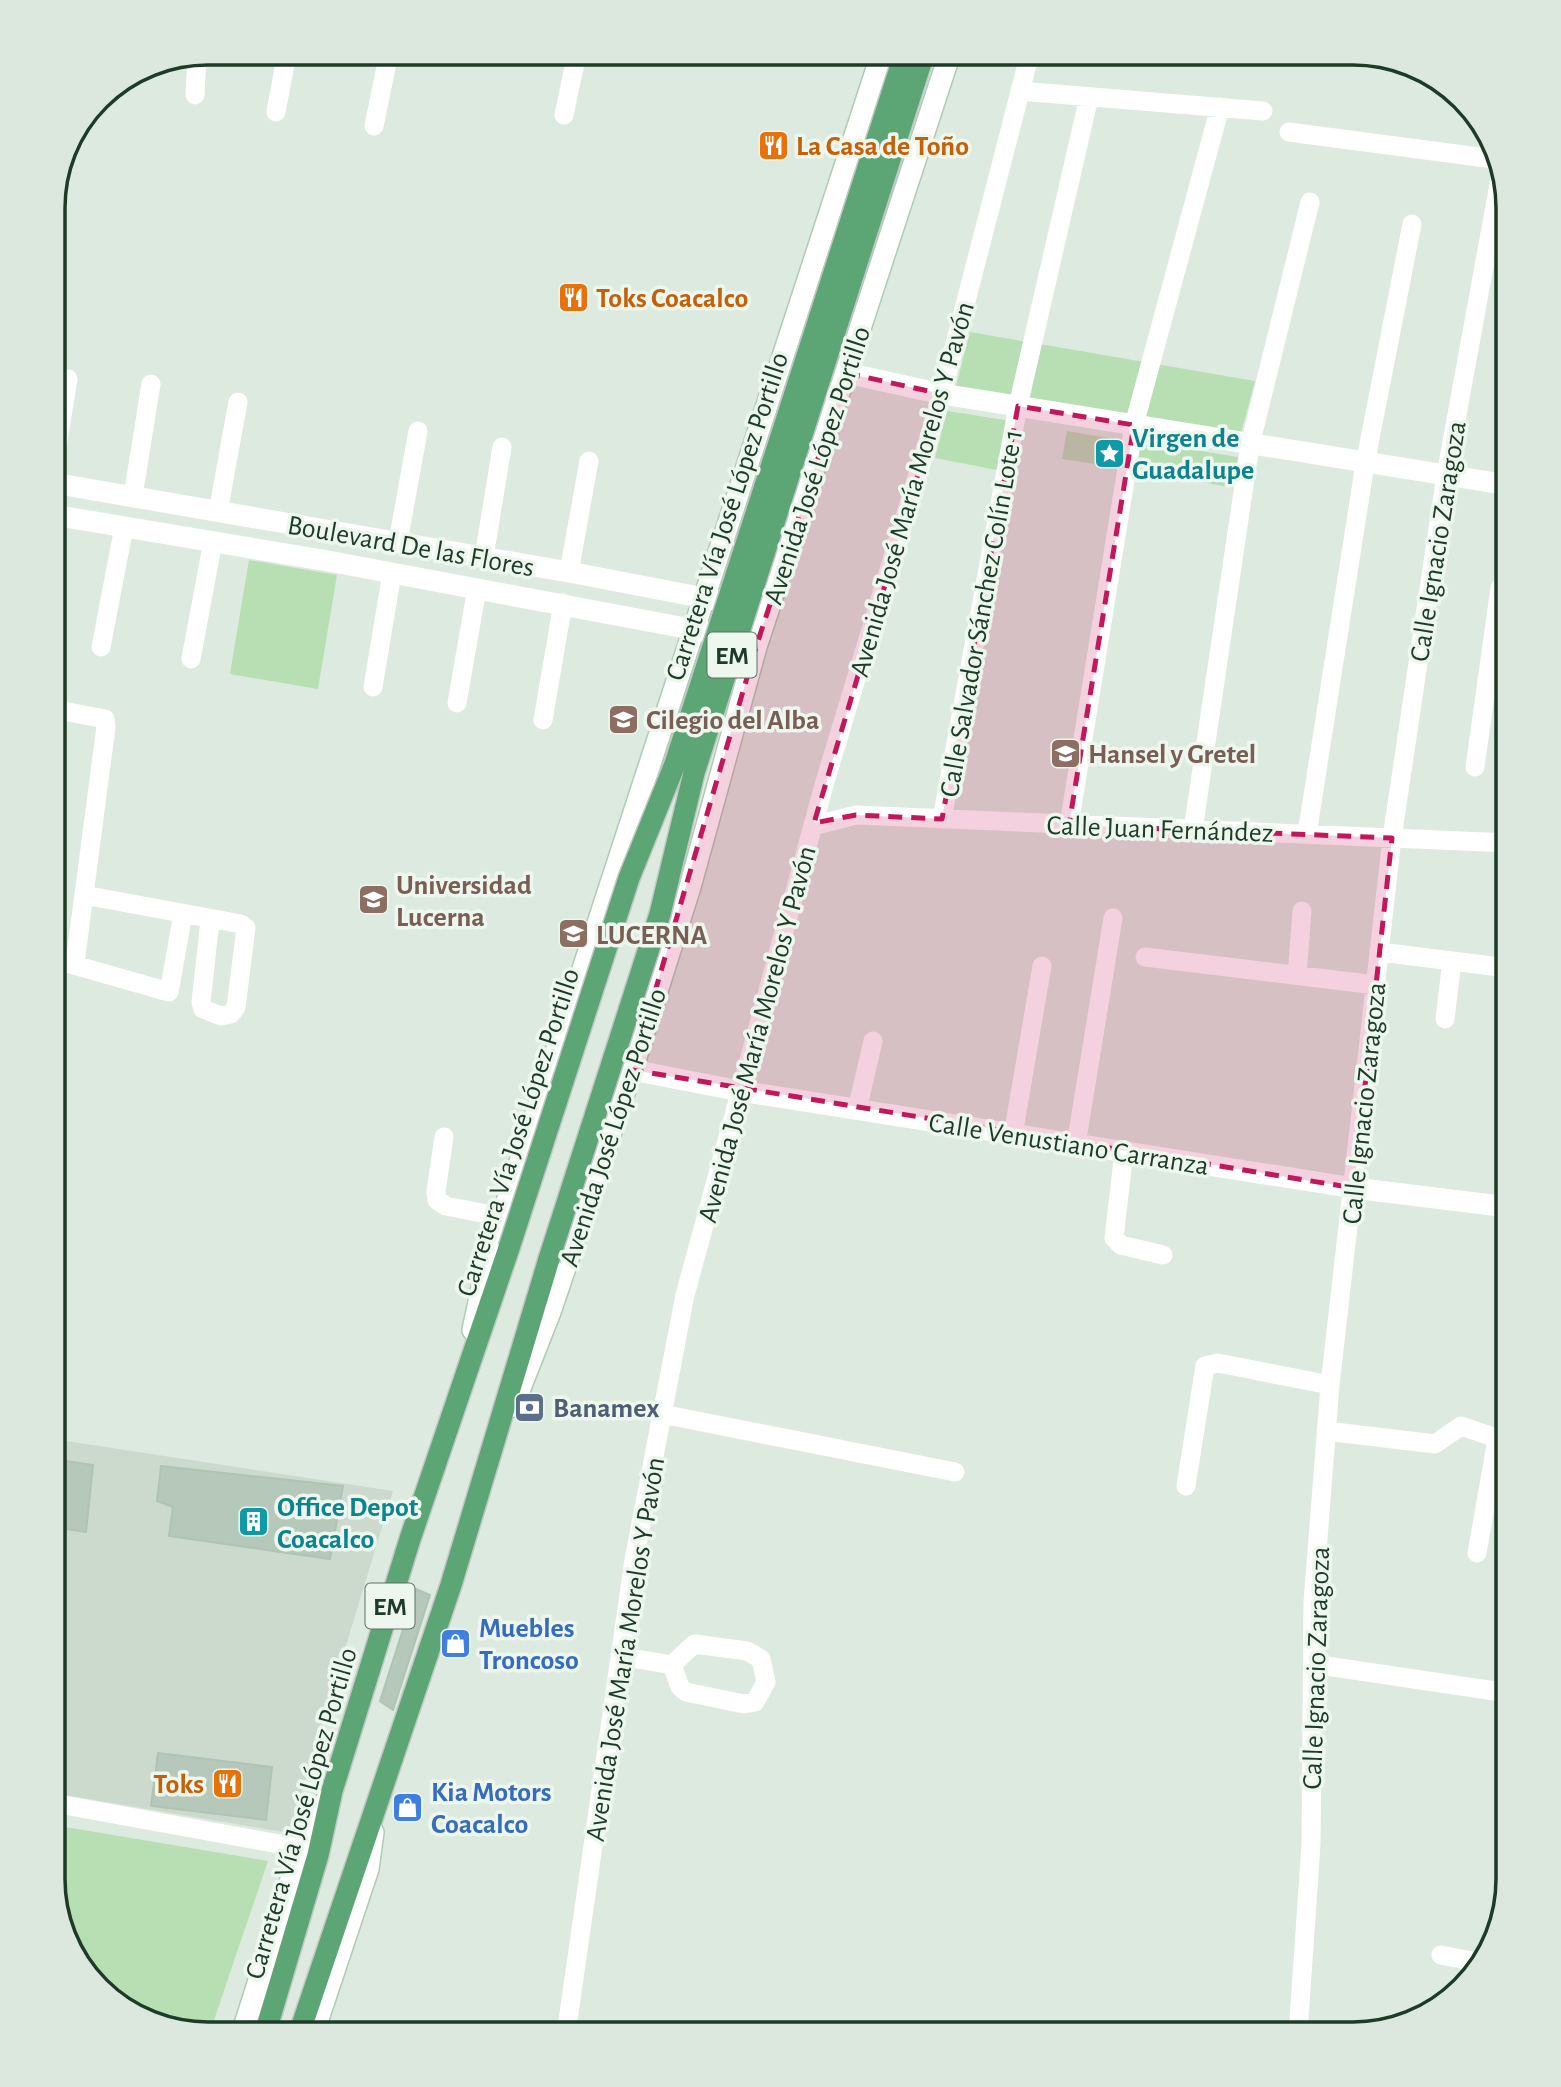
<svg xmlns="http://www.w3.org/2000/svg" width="1561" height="2087" viewBox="0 0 1561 2087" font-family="'Alegreya Sans',sans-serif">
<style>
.built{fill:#cbdacd}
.green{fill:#b8deb3}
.building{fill:#b5c8b9;stroke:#afc4b3;stroke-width:2}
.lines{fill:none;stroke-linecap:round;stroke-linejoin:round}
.secondary-casing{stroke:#afcbb5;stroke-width:24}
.primary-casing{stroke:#c0c8c3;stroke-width:24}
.minor{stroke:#fff;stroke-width:19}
.tertiary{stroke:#fff;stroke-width:21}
.secondary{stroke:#fff;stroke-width:21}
.primary{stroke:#5ca575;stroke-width:21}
.primary-bridge-casing{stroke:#c0c8c3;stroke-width:24;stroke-linecap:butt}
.primary-bridge{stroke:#5ca575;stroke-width:21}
.marked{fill:#c2185b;fill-opacity:0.2;stroke:#c2185b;stroke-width:5;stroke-dasharray:14 9;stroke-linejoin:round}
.labels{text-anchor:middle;stroke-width:7;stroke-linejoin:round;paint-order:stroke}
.shield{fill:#edf7ee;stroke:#5b7363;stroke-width:2}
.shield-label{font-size:26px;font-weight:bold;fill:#1d3b27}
.food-label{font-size:28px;font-weight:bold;fill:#c56008;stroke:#edf7ee;text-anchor:start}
.culture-label{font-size:28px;font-weight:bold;fill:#0d838f;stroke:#edf7ee;text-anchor:start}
.street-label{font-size:28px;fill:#1d3b27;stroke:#edf7ee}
.education-label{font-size:28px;font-weight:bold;fill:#785e54;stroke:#edf7ee;text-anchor:start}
.service-label{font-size:28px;font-weight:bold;fill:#4e5e75;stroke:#edf7ee;text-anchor:start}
.shop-label{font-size:28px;font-weight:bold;fill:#366cbe;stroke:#edf7ee;text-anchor:start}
.rim{fill:none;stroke:#1d3b27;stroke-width:3.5}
</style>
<rect width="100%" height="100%" fill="#ddeadf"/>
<!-- built -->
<path class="built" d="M53,1439L393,1491L289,1833L53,1793Z"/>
<!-- green -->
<path class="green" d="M970,332L1255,381L1241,433L956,386Z
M947,411L1011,421L1002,471L935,458Z
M1067,431L1119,440L1115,467L1062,459Z
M1134,440L1238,457L1233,488L1130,468Z
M249,560L337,575L318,689L230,674Z
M53,1825L268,1861L211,2029L131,2014L78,1965L53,1879Z"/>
<!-- building -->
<path class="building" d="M53,1459L93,1465L86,1532L53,1527Z
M161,1466L343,1486L330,1559L169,1536L173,1507L157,1501Z
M416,1589L430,1595L393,1710L380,1701Z
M158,1753L272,1767L266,1820L151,1806Z"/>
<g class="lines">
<defs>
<path id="secondary" d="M473,1330L488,1260L882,53
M513,1406L550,1312L632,1070L690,887L756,647L950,53
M242,2034L301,1848L327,1799
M313,2034L368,1869L373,1832"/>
<path id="primary" d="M265,2034L318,1855L332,1791L410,1539L509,1248
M299,2034L451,1585L549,1259"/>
</defs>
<!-- secondary casing -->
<use href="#secondary" class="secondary-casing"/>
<!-- primary casing -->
<use href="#primary" class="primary-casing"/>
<!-- minor -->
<path class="minor" d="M1020,91L1263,111
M195,95L197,55
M276,112L287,53
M564,115L577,53
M374,126L389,53
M1289,132L1494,159
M53,471L68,379
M133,496L151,384
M218,512L238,402
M398,542L418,431
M484,557L502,447
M569,572L589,461
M101,647L124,527
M191,659L213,541
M373,687L392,573
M457,703L477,588
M53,709L105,719L106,727L75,963
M543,720L563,603
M1475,767L1500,588L1508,578
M942,819L1018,406L1089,97
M1069,825L1134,425L1220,107
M813,826L856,815L1508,843
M1193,830L1250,445L1310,202
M1307,834L1365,464L1412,224
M84,895L241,924L246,928L236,1007L231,1014L221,1016L203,1009L201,1002L210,920
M1380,952L1508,968
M1145,957L1376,985
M53,959L169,992L183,914
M1297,975L1302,911
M1445,1019L1452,961
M857,1110L873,1041
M1013,1135L1042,966
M444,1137L436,1191L437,1200L446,1206L502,1217
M1076,1145L1113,918
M1124,1152L1114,1238L1121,1245L1163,1255
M662,1414L955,1472
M1326,1431L1435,1444L1461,1426L1508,1442
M1186,1486L1205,1366L1218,1363L1330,1385
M1477,1553L1497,1440
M620,1656L672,1665L680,1687L686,1692L744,1704L755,1702L766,1682L761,1659L747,1651L694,1644L672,1665
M1313,1664L1508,1693
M53,1803L301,1848
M1441,1955L1481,1963
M566,2034L634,1560L685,1295L824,785L942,394L1030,53
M1298,2034L1311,1844L1313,1602L1330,1385L1392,838L1446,475L1500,179"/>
<!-- tertiary -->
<path class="tertiary" d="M846,373L942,394L1508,485
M53,483L569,572L746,606
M53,515L328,561L712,633
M632,1070L740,1091L1354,1188L1508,1207"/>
<!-- secondary -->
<use href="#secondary" class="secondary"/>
<!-- primary -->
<use href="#primary" class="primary"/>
<defs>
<path id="primary-bridge" d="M509,1248L629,878L675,764L905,53
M549,1259L660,914L694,773L924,53"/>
</defs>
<!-- primary-bridge casing -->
<use href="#primary-bridge" class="primary-bridge-casing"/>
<!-- primary-bridge -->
<use href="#primary-bridge" class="primary-bridge"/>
</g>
<!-- marked area -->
<path class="marked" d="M846,373L942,394L814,823L856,815L942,819L1018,406L1134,425L1069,825L1392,838L1354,1188L632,1070L756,647Z"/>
<!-- icons -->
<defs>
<symbol id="restaurant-square" viewBox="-11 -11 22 22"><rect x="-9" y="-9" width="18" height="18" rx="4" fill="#e8710a" stroke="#edf7ee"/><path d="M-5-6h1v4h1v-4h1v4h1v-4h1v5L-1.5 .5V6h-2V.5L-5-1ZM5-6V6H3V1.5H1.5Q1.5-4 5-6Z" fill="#fff"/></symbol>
<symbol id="sight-square" viewBox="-11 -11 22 22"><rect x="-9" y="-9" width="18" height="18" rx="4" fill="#0f9aa8" stroke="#edf7ee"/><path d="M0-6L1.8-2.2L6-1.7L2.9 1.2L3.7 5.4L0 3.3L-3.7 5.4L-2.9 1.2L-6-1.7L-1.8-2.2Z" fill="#fff"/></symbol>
<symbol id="school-square" viewBox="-11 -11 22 22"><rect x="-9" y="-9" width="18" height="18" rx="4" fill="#8d6e63" stroke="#edf7ee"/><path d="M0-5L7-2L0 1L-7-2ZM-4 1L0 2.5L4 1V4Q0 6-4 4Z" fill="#fff"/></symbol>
<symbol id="bank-square" viewBox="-11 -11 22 22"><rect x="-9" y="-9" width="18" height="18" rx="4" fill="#5c6f8a" stroke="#edf7ee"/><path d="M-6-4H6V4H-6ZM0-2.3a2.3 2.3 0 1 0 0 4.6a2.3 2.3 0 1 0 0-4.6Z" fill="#fff"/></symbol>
<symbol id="building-square" viewBox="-11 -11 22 22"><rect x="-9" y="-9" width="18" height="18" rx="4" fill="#0f9aa8" stroke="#edf7ee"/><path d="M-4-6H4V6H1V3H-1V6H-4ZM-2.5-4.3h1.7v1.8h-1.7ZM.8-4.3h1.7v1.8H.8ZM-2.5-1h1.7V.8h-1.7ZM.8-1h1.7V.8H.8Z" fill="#fff"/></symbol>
<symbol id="shop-square" viewBox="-11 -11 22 22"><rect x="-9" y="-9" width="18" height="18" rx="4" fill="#3f7fe0" stroke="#edf7ee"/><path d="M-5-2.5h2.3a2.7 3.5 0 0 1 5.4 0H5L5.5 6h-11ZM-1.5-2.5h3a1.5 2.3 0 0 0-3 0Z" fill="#fff"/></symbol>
</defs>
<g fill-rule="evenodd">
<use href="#restaurant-square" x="756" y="128" width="35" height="35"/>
<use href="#restaurant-square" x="556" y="280" width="35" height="35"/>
<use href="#sight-square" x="1092" y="436" width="35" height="35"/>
<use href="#school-square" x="606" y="702" width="35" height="35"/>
<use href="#school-square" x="1048" y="736" width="35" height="35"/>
<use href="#school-square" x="356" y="882" width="35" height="35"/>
<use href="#school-square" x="556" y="916" width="35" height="35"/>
<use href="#bank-square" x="512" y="1390" width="35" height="35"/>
<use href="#building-square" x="236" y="1504" width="35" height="35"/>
<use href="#shop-square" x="438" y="1626" width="35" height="35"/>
<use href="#restaurant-square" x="210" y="1766" width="35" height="35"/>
<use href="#shop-square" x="390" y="1790" width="35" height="35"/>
</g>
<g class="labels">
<!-- shield labels -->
<g class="shield">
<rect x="707.5" y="632.5" width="49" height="45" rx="5"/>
<rect x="365.5" y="1583.5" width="49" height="45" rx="5"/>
</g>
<g class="shield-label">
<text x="732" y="664">EM</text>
<text x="390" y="1615">EM</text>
</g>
<!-- food labels -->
<g class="food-label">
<text x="796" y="155">La Casa de Toño</text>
<text x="596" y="307">Toks Coacalco</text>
<text x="204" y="1793" text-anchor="end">Toks</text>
</g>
<!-- culture labels -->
<g class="culture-label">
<text x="1132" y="447">Virgen de<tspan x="1132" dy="32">Guadalupe</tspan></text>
<text x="277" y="1516">Office Depot<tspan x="277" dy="32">Coacalco</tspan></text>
</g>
<!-- street labels -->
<g class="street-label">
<text transform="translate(816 465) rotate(-72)" y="10">Avenida José López Portillo</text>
<text transform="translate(911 489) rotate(-74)" y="10">Avenida José María Morelos Y Pavón</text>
<text transform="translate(726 516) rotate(-72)" y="10">Carretera Vía José López Portillo</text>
<text transform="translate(1437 541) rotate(-81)" y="10">Calle Ignacio Zaragoza</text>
<text transform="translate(411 545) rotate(10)" y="10">Boulevard De las Flores</text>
<text transform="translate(980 613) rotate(-80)" y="10">Calle Salvador Sánchez Colín Lote 1</text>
<text transform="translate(1160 828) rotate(2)" y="10">Calle Juan Fernández</text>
<text transform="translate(756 1034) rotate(-75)" y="10">Avenida José María Morelos Y Pavón</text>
<text transform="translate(1363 1103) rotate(-84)" y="10">Calle Ignacio Zaragoza</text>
<text transform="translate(612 1127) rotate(-72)" y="10">Avenida José López Portillo</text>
<text transform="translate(517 1132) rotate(-72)" y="10">Carretera Vía José López Portillo</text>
<text transform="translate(1069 1143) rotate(9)" y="10">Calle Venustiano Carranza</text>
<text transform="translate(624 1649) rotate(-81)" y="10">Avenida José María Morelos Y Pavón</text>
<text transform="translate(1315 1668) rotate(-88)" y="10">Calle Ignacio Zaragoza</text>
<text transform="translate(300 1813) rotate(-74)" y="10">Carretera Vía José López Portillo</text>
</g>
<!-- education labels -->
<g class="education-label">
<text x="646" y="729">Cilegio del Alba</text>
<text x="1088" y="763">Hansel y Gretel</text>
<text x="396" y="894">Universidad<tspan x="396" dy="32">Lucerna</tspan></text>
<text x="596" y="944">LUCERNA</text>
</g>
<!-- service labels -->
<g class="service-label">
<text x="553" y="1417">Banamex</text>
</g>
<!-- shop labels -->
<g class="shop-label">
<text x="479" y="1637">Muebles<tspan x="479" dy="32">Troncoso</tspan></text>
<text x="431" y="1801">Kia Motors<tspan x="431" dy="32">Coacalco</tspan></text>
</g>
</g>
<!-- crop -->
<path d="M0 0H1561V2087H0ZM208 65H1353A143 143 0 0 1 1496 208V1879A143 143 0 0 1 1353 2022H208A143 143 0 0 1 65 1879V208A143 143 0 0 1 208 65Z" fill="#dce8de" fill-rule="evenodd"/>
<path class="rim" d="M208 65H1353A143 143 0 0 1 1496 208V1879A143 143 0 0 1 1353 2022H208A143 143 0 0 1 65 1879V208A143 143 0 0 1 208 65Z"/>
</svg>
